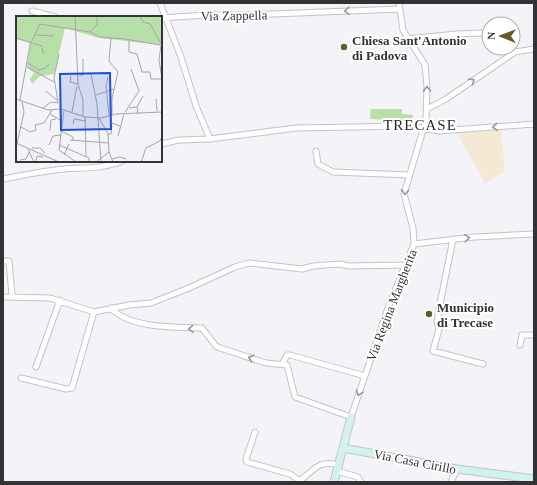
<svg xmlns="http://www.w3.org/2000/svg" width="537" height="485" viewBox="0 0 537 485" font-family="'Times New Roman',serif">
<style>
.education{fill:#f3e9d4}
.green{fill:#b7e0a8}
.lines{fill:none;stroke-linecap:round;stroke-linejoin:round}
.street-casing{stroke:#c4c4c8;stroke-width:7}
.secondary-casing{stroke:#c4c4c8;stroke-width:9}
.street{stroke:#fff;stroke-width:5}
.secondary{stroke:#d0f3ee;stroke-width:7}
.oneway{stroke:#99999a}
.poi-dot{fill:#645b28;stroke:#fff;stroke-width:1.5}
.labels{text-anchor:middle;stroke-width:4;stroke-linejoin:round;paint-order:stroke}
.street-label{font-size:13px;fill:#333335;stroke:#fff}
.poi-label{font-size:13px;font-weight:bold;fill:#333335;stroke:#fff;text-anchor:start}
.quarter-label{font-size:15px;letter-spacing:1px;fill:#2a2a2d;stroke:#fff}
.inset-road{fill:none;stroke:#a6a6aa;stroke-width:1}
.view{fill:#1d4ed8;fill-opacity:0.15;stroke:#1d4ed8;stroke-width:2}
.inset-edge{fill:none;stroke:#333335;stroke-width:2}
</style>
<rect width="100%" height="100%" fill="#f3f3f8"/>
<!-- education -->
<path class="education" d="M501,130L505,171L485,183L457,133Z"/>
<!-- green -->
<path class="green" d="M371,109H402V114L413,115L412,121L370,119Z"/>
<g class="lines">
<defs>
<path id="street" d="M160,3L181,57L196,106L210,139
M32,11L55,17
M161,18L206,15H249L400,9
M407,39L457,34L481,33L489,36
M510,48L515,52
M427,109L446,99L515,52L534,49
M161,144L179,140L210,139L296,128L408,126L439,131L534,124
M316,151L318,164L333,172L409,175
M3,179C20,176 37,172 55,170C76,167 102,170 122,161
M453,239L439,309L437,322L439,329L433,351L483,364
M414,244L474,237L534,234
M3,261H9L12,296
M3,297L50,298L94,312L129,305L151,303L189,288L235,267L249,263L302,269L313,266L340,264L348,266L407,265
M111,308C130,329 177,327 202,328L216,346L220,348L266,363L287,365L295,397L351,417L388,308L414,244L413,228L404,194L426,120L427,87L425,65L403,30L399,3
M520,345L522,335H534
M283,363L287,355H290L365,376
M36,367L60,300
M21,378L66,389L72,388L94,312
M255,432L246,459L247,462L290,474L300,481
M337,471L358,477L361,482
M298,482C314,471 318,459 338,465
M451,482L457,469"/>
<path id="secondary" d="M343,448L457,469L534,479
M334,482L351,417"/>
</defs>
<!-- street casing -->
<use href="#street" class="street-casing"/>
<!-- secondary casing -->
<use href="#secondary" class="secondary-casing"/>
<!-- street -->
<use href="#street" class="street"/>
<!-- secondary -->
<use href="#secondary" class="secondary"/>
</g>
<!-- one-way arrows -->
<defs><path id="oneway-chevron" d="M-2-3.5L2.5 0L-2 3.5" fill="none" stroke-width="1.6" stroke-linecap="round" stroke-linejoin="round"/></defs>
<g class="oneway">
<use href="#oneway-chevron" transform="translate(347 11) rotate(176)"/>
<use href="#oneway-chevron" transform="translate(472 81) rotate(-34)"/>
<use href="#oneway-chevron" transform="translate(427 89) rotate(-91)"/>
<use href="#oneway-chevron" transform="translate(495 127) rotate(176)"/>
<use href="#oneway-chevron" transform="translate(405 192) rotate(94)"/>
<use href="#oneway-chevron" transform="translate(467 238) rotate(-5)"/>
<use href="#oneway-chevron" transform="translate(191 329) rotate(176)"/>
<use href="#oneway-chevron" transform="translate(251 358) rotate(-162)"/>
<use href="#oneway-chevron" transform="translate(359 393) rotate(108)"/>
</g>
<!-- markers -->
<g class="poi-dot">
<circle cx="344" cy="47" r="4"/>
<circle cx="429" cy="314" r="4"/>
</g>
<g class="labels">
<!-- street labels -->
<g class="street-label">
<text transform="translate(234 15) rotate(-1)" y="5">Via Zappella</text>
<text transform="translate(391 305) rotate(-69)" y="5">Via Regina Margherita</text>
<text transform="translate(415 461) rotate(11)" y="5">Via Casa Cirillo</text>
</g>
<!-- poi labels -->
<g class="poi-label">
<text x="352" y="45">Chiesa Sant'Antonio<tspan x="352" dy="15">di Padova</tspan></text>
<text x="437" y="312">Municipio<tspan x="437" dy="15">di Trecase</tspan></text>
</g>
<!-- quarter labels -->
<g class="quarter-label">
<text x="420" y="130">TRECASE</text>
</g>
</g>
<!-- overview -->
<g transform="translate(16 16)">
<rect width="146" height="146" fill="#f3f3f8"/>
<path d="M0,0H146V29L83,22L49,12L38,58L24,60L16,68L14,63L18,57L11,51L14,27L0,23Z" fill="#b7e0a8"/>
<path class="inset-road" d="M59,0L62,68L67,84V100M124,0L127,6L134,8L145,27M24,8L74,16L84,21L109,23L144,29M74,16L81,9V0M20,19L38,20M0,22L26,30L27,38M95,22L93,45L102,56L96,82V98M113,24V36L121,38L126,56H134L135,63H146M145,29L143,44L146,63M12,47L23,54L30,52L33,48M11,51L38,66M75,58L81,88L85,146M63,59H67V43M55,60L54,66L62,68M0,61V78M92,61L90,70L93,99M30,75L42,85M80,79L98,73M0,83L32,94L45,93L69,101L85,102L100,98L146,96M140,83L141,95M4,84L14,29L24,8M42,87L38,61L43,38M121,91L127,80M27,92L35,86L42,87M113,92L121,91L122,98M48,94L43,134L60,146M56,96L61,70M109,96L123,75L115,53M34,98L46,105M69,101L70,140M83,102L92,118L93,136L97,146M57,108L58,103L70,105M5,111L14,116L20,114L19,109L28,107L36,94M34,115L35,104L40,103M45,115L57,121V124M92,118H95L96,107L104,110M102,120L108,98M54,124L92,127M0,127L43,146M33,129L37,120L45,119M43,129L73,142V146M0,132L8,96L6,85M16,132H24L29,137M12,133L18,146M48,139L53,128M96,143L104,141L110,143M4,144L10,143L13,136M20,146L21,140L27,141M80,146L93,136M125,146L130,132L144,125L146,120"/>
<path class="view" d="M94,57L95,113L45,114L44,58Z"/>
<rect width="146" height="146" class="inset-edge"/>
</g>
<!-- border -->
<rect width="537" height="485" fill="none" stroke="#333335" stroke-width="8"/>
<!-- north arrow -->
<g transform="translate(501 36) rotate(271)"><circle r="19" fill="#ffffff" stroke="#adadae"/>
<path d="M0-3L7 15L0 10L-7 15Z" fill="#645b28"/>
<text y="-6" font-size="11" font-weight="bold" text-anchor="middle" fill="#333335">N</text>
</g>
</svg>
